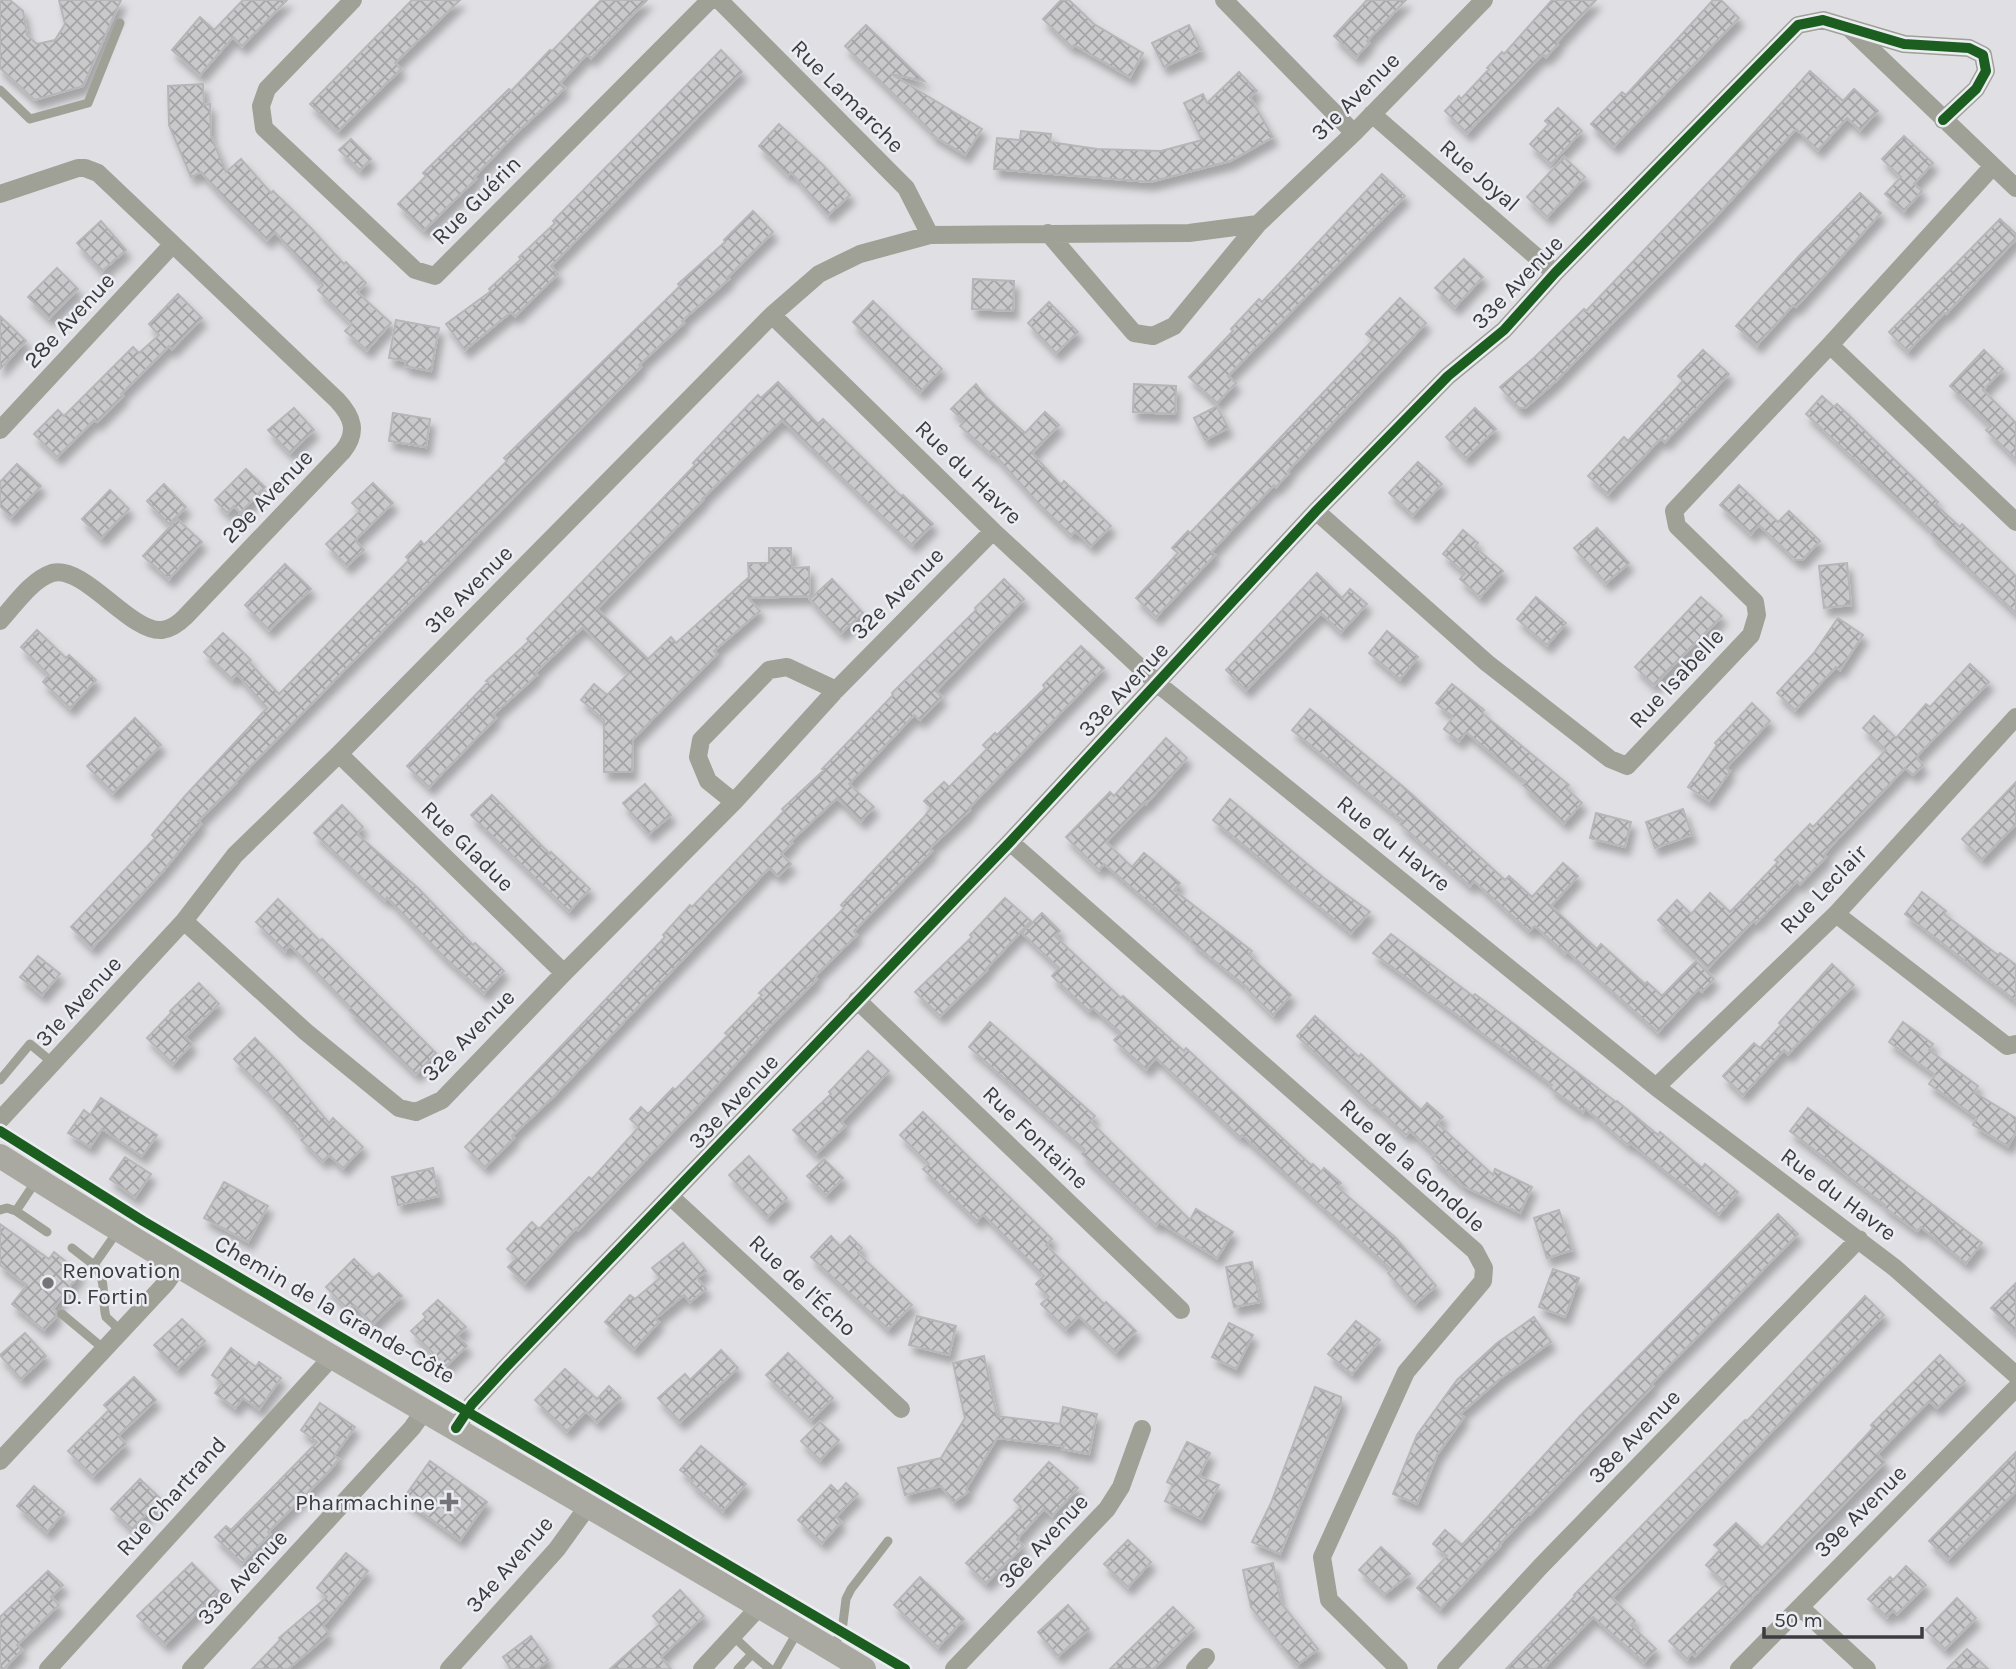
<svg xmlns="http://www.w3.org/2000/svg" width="2016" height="1669" viewBox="0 0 2016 1669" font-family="Karla,sans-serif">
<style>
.building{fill:url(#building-cross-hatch);stroke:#b6b6b9;stroke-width:2;filter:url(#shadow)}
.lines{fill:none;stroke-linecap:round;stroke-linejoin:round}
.service{stroke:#9fa197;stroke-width:9}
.minor{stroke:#9fa197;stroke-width:18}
.secondary{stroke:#a9a9a2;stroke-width:24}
.cycleway-casing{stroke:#ebedf3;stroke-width:15}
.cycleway{stroke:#1b5e20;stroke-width:10}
.poi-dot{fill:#757579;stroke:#ebedf3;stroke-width:2.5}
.labels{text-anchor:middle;stroke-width:5;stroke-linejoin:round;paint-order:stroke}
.street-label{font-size:23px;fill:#3b3c3f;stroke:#ebedf3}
.poi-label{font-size:23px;fill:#3b3c3f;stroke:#ebedf3;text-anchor:start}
</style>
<defs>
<pattern id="building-cross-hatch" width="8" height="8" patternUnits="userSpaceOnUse" patternTransform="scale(1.75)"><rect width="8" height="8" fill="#c9c9cc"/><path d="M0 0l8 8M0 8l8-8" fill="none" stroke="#a4a4a7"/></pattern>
<filter id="shadow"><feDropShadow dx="4.5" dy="8" stdDeviation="3.5" flood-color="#0004"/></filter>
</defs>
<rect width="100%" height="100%" fill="#e0e0e4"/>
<!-- building -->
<path class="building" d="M0,0H10L23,11L27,35L37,44L55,40L65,24L59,0H121L83,86L35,100L0,68Z
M243,0H287L242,46L233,37L200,75L172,50L200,17L214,30Z
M412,0H460L395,63L401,69L338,131L310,104Z
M601,0H647L591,58L587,54L560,83L565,88L514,135L474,177L476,179L424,230L398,204L426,176L423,173L509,89L511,91L550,50L552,51Z
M1061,0H1069L1094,24L1143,53L1130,77L1074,45L1072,47L1043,19Z
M1367,0H1406L1367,41L1369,43L1356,57L1334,36Z
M1552,0H1596L1557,42L1558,44L1546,57L1543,54L1467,133L1445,111L1459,96L1461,99L1489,69L1487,68L1502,52L1504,54Z
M1713,0H1721L1739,18L1614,146L1591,124L1622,92L1626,95Z
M866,25L924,81L891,74L982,129L965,155L931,134L932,132L845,46Z
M1189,25L1201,50L1164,67L1152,43Z
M721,50L742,72L551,266L558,274L515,316L511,312L465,350L446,324L491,291L489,289L521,259L519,257L555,223L553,221Z
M1810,71L1843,101L1854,89L1878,111L1860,130L1847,118L1818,150L1796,129L1711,222L1556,381L1525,408H1519L1500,387L1535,357L1584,309L1586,311L1725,165Z
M1239,72L1257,91L1250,97L1273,137L1230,161L1150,182L994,169L997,138L1020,140L1021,131L1051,134L1050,142L1097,149L1161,151L1202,140L1184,103L1203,94L1207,103Z
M203,84L204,105L210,104L211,136L226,172L241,159L271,193L273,191L310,227L344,264L346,262L366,283L357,292L391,323L367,350L345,331L352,324L318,290L323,285L275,232L267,240L231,205L201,172L191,177L169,125L168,86Z
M1558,108L1582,131L1551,164L1530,144L1549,124L1545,121Z
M779,124L823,165L850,195L828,215L791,172L788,175L759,146Z
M1904,136L1933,163L1914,184L1922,191L1904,211L1885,194L1901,177L1882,159Z
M351,139L371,159L360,170L339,150Z
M1564,157L1585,177L1547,217L1527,197Z
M1382,174L1405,196L1228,376L1236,383L1217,403L1189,377L1233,331L1231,329L1259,299L1262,302Z
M1860,193L1881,213L1796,307L1793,305L1757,345L1736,326L1799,256Z
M753,211L773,232L727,278L729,279L682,321L684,323L639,365L641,367L235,782L236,783L198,821L201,824L164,870L92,948L71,927L155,838L152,835L185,796L267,708L237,674L232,679L204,652L223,633L251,660L249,662L279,694L409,560L406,557L421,541L424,545L507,461L504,458L680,286L678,284L725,242L724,240Z
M2000,219L2016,234V239L1946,314L1944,313L1908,351L1889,332Z
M101,221L126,250L102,271L77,243Z
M1464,259L1483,277L1455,307L1435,288Z
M57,268L78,289L49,318L28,297Z
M973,279L1014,281L1013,311L972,309Z
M178,294L202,318L172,349L169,346L121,394L123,396L97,422L94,420L57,457L34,434L58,410L64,416L133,347L139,353L159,335L149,324Z
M1400,298L1426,323L1288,471L1289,473L1276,487L1274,485L1211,552L1215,555L1156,617L1136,598L1178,553L1172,548L1188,531L1190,533L1373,340L1366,334Z
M873,301L942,369L920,392L853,322Z
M1049,302L1078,332L1056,353L1028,323Z
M0,316L26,341L0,369Z
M396,320L439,328L431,371L405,366L406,361L389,358Z
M1703,350L1729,374L1665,442L1661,438L1608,494L1588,476L1624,437L1628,441L1683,381L1678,376Z
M1984,350L2003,369L1983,390L2016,423V459L1986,430L1991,426L1950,386Z
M778,382L818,424L823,419L901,496L903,495L933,524L912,545L782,420L702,499L703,500L597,609L648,659L671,637L676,643L749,577L748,563H769V548H791L792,568L809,567L810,596L748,598L760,611L714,651L717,654L633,739L632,772H604V720L581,700L594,684L607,695L629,673L583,627L535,673L537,675L493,715L496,718L429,787L407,766L488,682L486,681L529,641L527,639L695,465L693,463L729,425L758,395L761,398Z
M976,384L986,397L1025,433L1045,412L1059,425L1032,453L1061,485L1064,481L1111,526L1091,546L1075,531L1071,535L1037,502L993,453L991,454L960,426L964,421L951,409Z
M1134,384L1176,386L1175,414L1133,412Z
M1822,396L1834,407L1837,404L1855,421L1938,502L1936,505L1960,527L1962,524L2016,576V613L1931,534L1933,532L1806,414Z
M1217,406L1228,428L1205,440L1194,418Z
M294,408L314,430L290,453L268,430Z
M1475,408L1496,429L1466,458L1446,437Z
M393,413L430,419L426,447L389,441Z
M1418,462L1442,484L1413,515L1389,493Z
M17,464L41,486L11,517L0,506V482Z
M246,469L265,487L240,513L234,506L227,513L215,500Z
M373,483L393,503L355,540L364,550L347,566L326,544L360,511L352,503Z
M164,484L186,507L169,524L147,501Z
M1739,485L1778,522L1789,511L1820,541L1802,560H1796L1759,525L1751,534L1720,505Z
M110,490L129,509L101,538L82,519Z
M177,519L202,542L169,579L143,556Z
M1597,528L1629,563L1606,583L1574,548Z
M1463,530L1478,543L1475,547L1503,571L1480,597L1460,579L1465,573L1443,554Z
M1847,563L1851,605L1824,608L1819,566Z
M285,564L311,589L269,630L245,605Z
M1317,573L1342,598L1350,589L1367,604L1341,632L1321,613L1246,690L1226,670Z
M832,579L863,613L841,633L810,599Z
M1004,579L1024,599L936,691L942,697L920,720L914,715L849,784L874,807L861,821L837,798L790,842L792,843L781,854L791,864L778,876L769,868L555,1095L512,1136L514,1138L485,1167L465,1147L665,937L663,935L690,905L692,907L784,811L782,809L824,770L822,769L893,695L892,693L976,610L975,608Z
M1536,597L1566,623L1547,645L1517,619Z
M1701,597L1722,616L1654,685L1635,667Z
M1838,618L1863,635L1840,670L1836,667L1795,710L1777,693L1814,653Z
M37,630L66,658L69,655L96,680L70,708L43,682L49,675L21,647Z
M1387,631L1418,657L1400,679L1369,653Z
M1081,646L1104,668L969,808L970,810L929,849L932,851L854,931L857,935L815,976L817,979L774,1022L695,1109L578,1230L576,1228L525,1283L508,1267L517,1258L507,1249L532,1222L539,1229L589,1177L592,1179L639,1127L630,1119L641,1107L648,1114L673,1088L675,1090L728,1035L725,1033L762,995L759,993L844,908L841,905L923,818L931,808L924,801L944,782L949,787L987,749L983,745L995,733L997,735L1045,688L1043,685Z
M1970,664L1989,682L1916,757L1923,765L1913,775L1905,768L1832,845L1824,855L1826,857L1800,884L1797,881L1756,923L1754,920L1708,968L1658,920L1677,900L1691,914L1710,893L1730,912L1778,862L1775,860L1810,824L1813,827L1886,750L1863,728L1874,716L1896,738L1926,704L1930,707Z
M1452,684L1484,710L1482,713L1569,785L1566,788L1582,803L1564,823L1523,785L1526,782L1466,732L1459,741L1444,729L1453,717L1436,703Z
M1752,703L1770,721L1726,768L1730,771L1709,801L1688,787L1717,745L1715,743Z
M1310,709L1406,789L1505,880L1509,876L1532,897L1563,863L1578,876L1551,906L1597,949L1601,944L1645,984L1647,982L1662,996L1696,961L1714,979L1702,992L1698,989L1658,1032L1567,951L1565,953L1535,926L1529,931L1474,881L1470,886L1400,824L1403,821L1292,730Z
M135,718L161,745L113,793L87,766Z
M1166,738L1187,758L1146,804L1145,802L1106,842L1132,867L1144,853L1180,883L1174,890L1252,951L1249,955L1291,995L1273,1015L1247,989L1248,988L1191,942L1193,940L1104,864L1099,870L1066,837L1110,792L1114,796Z
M2016,782V824L1982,859L1962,839Z
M645,784L671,815L649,834L623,803Z
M492,795L550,854L551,852L590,889L569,911L471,815Z
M1230,799L1324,878L1370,912L1351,933L1213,820Z
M342,805L363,827L357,834L418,888L473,945L475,943L504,971L484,993L443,956L387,897L385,900L314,833Z
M1683,809L1692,835L1655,848L1646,822Z
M1596,813L1631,822L1625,847L1590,838Z
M1922,892L1946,911L1944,914L1998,955L2000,953L2016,965V1001L1905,914Z
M1005,898L1031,921L986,969L987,970L940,1016L915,992L972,937L970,935Z
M278,899L320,941L322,939L436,1053L416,1074L349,1010L351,1008L290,945L285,951L256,922Z
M1042,913L1060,931L1055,936L1121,998L1123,996L1184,1051L1186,1048L1311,1165L1313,1164L1321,1172L1324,1168L1341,1183L1337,1187L1396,1238L1436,1286L1415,1304L1388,1273L1392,1270L1242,1135L1240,1137L1156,1058L1146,1069L1114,1040L1121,1033L1093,1008L1089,1011L1052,976L1059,968L1022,933Z
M1391,934L1473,996L1475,994L1616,1102L1617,1101L1658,1135L1660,1132L1702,1168L1705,1164L1738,1192L1719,1214L1630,1143L1628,1145L1585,1108L1583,1112L1550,1088L1552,1085L1373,953Z
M38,956L60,974L42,995L20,977Z
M1832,964L1854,985L1788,1054L1784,1050L1743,1095L1723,1076L1754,1043L1760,1048L1781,1025L1779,1023Z
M199,983L219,1004L185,1037L192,1044L173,1064L147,1038L171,1013L170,1011Z
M1315,1016L1359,1057L1361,1054L1421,1110L1427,1103L1443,1117L1437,1123L1493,1175L1495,1169L1532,1187L1520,1213L1463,1186L1432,1158L1436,1155L1410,1131L1406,1135L1374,1105L1373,1107L1297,1036Z
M990,1022L1095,1116L1090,1121L1190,1220L1196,1209L1233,1232L1217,1258L1159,1222L1156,1225L1082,1154L1085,1150L969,1047Z
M1903,1022L1933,1044L1929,1050L1978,1086L1974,1092L2016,1118V1132L2008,1146L1973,1125L1977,1118L1929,1084L1935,1075L1889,1042Z
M255,1038L280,1064L329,1123L333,1118L363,1147L343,1168L329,1155L323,1161L301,1140L304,1137L268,1093L234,1059Z
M868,1051L889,1071L841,1122L845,1126L816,1154L793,1130L831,1094L829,1092Z
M101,1098L157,1135L142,1156L102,1129L90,1147L68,1133L84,1110L90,1115Z
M1808,1108L1982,1243L1966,1263L1921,1227L1917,1231L1884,1207L1885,1205L1790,1131Z
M923,1112L1052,1239L1046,1245L1104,1304L1106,1302L1136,1331L1116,1352L1079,1316L1066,1329L1041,1304L1049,1297L1036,1284L1044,1276L983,1214L977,1221L923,1169L929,1164L900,1135Z
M749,1156L787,1198L767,1217L729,1175Z
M125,1157L151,1174L135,1197L110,1179Z
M824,1159L843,1178L826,1195L807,1176Z
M433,1168L439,1196L398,1205L392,1177Z
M224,1182L268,1206L248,1242L204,1218Z
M1559,1210L1572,1250L1547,1258L1534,1218Z
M1778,1214L1798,1234L1651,1384L1653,1386L1530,1514L1529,1513L1499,1545L1500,1546L1440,1609L1417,1588L1447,1556L1433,1544L1445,1530L1462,1545L1579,1417Z
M0,1224L49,1259L54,1252L80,1273L53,1309L56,1311V1317L44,1330L12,1304L27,1285L0,1265Z
M831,1236L840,1246L850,1236L862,1248L858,1253L912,1305L888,1329L811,1257Z
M683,1243L706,1271L697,1278L706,1289L690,1302L684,1295L655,1319L659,1322L634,1349L605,1322L630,1295L635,1299L660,1278L652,1268Z
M354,1259L373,1278L379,1273L402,1296L373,1324L354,1305L349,1310L326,1287Z
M1252,1262L1260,1302L1234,1307L1226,1267Z
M1553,1269L1579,1278L1565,1317L1539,1307Z
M2016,1283V1333L1991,1308Z
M1865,1296L1884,1315L1612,1598L1635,1621L1631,1625L1656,1649L1644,1662L1593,1617L1543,1669H1506L1575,1596L1574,1595L1745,1420L1747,1421Z
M438,1300L466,1327L457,1336L467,1346L446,1366L411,1331L426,1317L423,1314Z
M917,1316L956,1326L949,1355L909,1345Z
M1534,1317L1551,1342L1502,1377L1460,1414L1464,1417L1437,1455L1417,1504L1393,1494L1417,1435L1457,1380L1497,1343Z
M182,1319L205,1341L177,1369L154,1345Z
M1356,1321L1380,1340L1352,1374L1328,1354Z
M1229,1323L1253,1335L1236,1369L1212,1357Z
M25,1333L46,1356L21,1379L0,1355Z
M231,1348L256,1367L259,1362L281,1378L259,1409L243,1398L235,1408L215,1393L222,1383L212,1375Z
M721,1350L738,1368L680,1422L658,1398L685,1374L690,1380Z
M788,1353L833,1398L811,1420L766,1375Z
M1940,1355L1965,1381L1937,1408L1929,1401L1877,1454L1885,1462L1695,1656L1692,1653L1687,1659L1669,1641L1726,1584L1706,1565L1720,1550L1714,1545L1736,1523L1762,1548L1873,1428L1871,1425Z
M984,1356L997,1416L1060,1424L1063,1407L1097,1414L1089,1454L1062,1449L1064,1446L997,1438L966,1489L968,1492L954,1502L941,1486L905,1495L898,1468L941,1458L965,1418L953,1363Z
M565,1369L597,1399L609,1386L621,1398L597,1422L586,1411L567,1431L535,1400Z
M134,1377L156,1400L118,1436L126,1444L93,1476L68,1451L109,1410L104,1405Z
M1315,1387L1341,1397V1404L1280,1554L1252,1542L1271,1503Z
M320,1403L355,1427L334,1456L339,1459L330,1470L268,1532L270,1534L242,1563L215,1537L226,1526L231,1530L317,1442L301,1430Z
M820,1422L839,1440L820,1460L801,1441Z
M1187,1442L1210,1453L1199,1476L1219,1485L1201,1519L1165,1501L1173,1485L1167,1482Z
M701,1446L746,1484L723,1511L691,1483L693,1481L680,1470Z
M2016,1452V1491L1948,1559L1929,1541Z
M430,1461L487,1502L460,1540L403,1499Z
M1049,1462L1078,1488L1052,1516L1044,1509L1017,1539L1023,1546L986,1583L966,1563L1021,1507L1014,1500Z
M140,1479L161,1499L132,1529L111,1509Z
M846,1483L858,1494L836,1517L841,1522L822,1543L798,1520L831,1485L838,1492Z
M34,1486L64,1512L47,1532L17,1506Z
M1128,1540L1151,1562L1128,1587L1104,1564Z
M1381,1547L1410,1574L1385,1594L1359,1570Z
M346,1553L368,1571L323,1626L329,1634L288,1669H252L280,1640L279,1638L327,1597L317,1588Z
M192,1563L219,1591L165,1644L137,1616Z
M1273,1563L1281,1603L1318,1649L1297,1665L1251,1607L1243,1570Z
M1906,1566L1926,1585L1897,1614L1893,1610L1887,1617L1868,1599L1890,1577L1893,1580Z
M48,1571L63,1585L51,1597L59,1605L17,1645L22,1650L4,1669H0V1617Z
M920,1577L964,1619L938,1647L894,1605Z
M680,1590L704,1616L661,1657L671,1669H610L660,1624L653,1616Z
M1957,1598L1976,1618L1945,1649L1926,1630Z
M1068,1605L1089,1629L1058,1656L1038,1632Z
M1173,1607L1194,1628L1153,1669H1110Z
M531,1636L548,1660L537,1669H511L503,1657Z
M1967,1649L1988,1669H1947Z"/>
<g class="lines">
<!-- service -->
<path class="service" d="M0,90L30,119L88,103L120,23
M0,1080L30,1044L53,1063
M0,1210L7,1208L16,1211L36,1181
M16,1211L47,1232
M72,1248L94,1265L117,1232
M94,1265C108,1280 101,1299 106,1317L121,1331
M62,1314L104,1349
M733,1636L752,1654
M832,1648L842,1631L846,1599L851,1589L888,1541
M738,1669L752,1654L770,1669
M776,1669L798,1631"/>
<!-- minor -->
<path class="minor" d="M353,0L267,89L261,106L264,128L415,270L435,276L710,0
M719,0L906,188L930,235
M1224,0L1354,133
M1849,28L2016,188
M1372,114L1555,273
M0,194L78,168H85L98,173L337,400C353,417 358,432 343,451L185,617C178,624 171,629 162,630C130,633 84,564 52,573C31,580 14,606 0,621
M1048,233L1134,333L1153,336L1174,326L1258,224
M772,315L993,531L1158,684L1656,1087L1895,1268L2016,1375
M1830,345L2016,522
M0,430L173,244
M1316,511L1487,663L1610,759L1627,766L1751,635L1757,615L1755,602L1677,526L1674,511L1830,345L1993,166
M339,754L564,973
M734,802L708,781L698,757L701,740L769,670L787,667L836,690
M1010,842L1475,1251L1484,1268L1483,1281L1406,1372L1322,1557L1329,1600L1399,1669
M1836,914L2007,1046L2016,1044
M184,921L306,1032L399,1108L416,1112L442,1100L564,973L734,802L836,690L993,531
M857,1000L1181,1310
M1656,1087L1836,914L2016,717
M0,1120L184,921L235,855L339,754L772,315L819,274L860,254L930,235L1189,233L1258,224L1354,133L1484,0
M671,1197L901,1409
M456,1428L472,1404L508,1365L1010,842L1316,511L1448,376L1504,330L1555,273L1798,25L1823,20L1904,44L1969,48L1983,55L1986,71L1976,89L1943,120
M0,1461L167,1282L178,1266
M1800,1607L1867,1669
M48,1669L331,1358
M191,1669L412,1428L424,1411
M449,1669L557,1549L588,1506
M702,1669L760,1606
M954,1669L1107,1509L1121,1487L1142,1429
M1195,1669L1206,1657
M1446,1669L1541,1566L1859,1239
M1739,1669L2016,1388"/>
<!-- secondary -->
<path class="secondary" d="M0,1156C283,1335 578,1496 864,1669"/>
<defs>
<path id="cycleway" d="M0,1131L143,1221L905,1669
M456,1428L472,1404L508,1365L1010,842L1316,511L1448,376L1504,330L1555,273L1798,25L1823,20L1904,44L1969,48L1983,55L1986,71L1976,89L1943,120"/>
</defs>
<!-- cycleway casing -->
<use href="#cycleway" class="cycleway-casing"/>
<!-- cycleway -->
<use href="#cycleway" class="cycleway"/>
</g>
<!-- markers -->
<g class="poi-dot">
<circle cx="48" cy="1283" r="7"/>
<path d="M445.5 1491.5h7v7h7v7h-7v7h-7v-7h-7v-7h7z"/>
</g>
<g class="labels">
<!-- street labels -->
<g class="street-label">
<text transform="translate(848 96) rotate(45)" y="8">Rue Lamarche</text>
<text transform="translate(1355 96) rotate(-45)" y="8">31e Avenue</text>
<text transform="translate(1480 175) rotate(41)" y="8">Rue Joyal</text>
<text transform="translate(476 200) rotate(-45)" y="8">Rue Guérin</text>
<text transform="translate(1517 282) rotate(-46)" y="8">33e Avenue</text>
<text transform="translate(69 320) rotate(-47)" y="8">28e Avenue</text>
<text transform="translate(969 472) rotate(44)" y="8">Rue du Havre</text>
<text transform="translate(267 496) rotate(-46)" y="8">29e Avenue</text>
<text transform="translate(468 589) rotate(-45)" y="8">31e Avenue</text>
<text transform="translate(897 593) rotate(-45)" y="8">32e Avenue</text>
<text transform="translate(1676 678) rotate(-47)" y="8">Rue Isabelle</text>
<text transform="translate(1123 689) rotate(-47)" y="8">33e Avenue</text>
<text transform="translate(1394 843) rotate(39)" y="8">Rue du Havre</text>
<text transform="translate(468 846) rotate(44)" y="8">Rue Gladue</text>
<text transform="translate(1823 889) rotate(-46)" y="8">Rue Leclair</text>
<text transform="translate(78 1001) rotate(-47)" y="8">31e Avenue</text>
<text transform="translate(468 1035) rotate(-45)" y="8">32e Avenue</text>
<text transform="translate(733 1101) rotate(-47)" y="8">33e Avenue</text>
<text transform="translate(1036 1137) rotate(44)" y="8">Rue Fontaine</text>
<text transform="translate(1413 1165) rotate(42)" y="8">Rue de la Gondole</text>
<text transform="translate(1839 1194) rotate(37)" y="8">Rue du Havre</text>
<text transform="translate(803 1285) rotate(43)" y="8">Rue de l'Écho</text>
<text transform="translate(335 1309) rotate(30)" y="8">Chemin de la Grande-Côte</text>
<text transform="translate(1634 1436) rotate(-46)" y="8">38e Avenue</text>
<text transform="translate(171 1496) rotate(-48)" y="8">Rue Chartrand</text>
<text transform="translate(1860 1511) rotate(-45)" y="8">39e Avenue</text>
<text transform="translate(1043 1541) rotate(-47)" y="8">36e Avenue</text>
<text transform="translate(509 1564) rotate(-49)" y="8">34e Avenue</text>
<text transform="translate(242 1577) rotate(-47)" y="8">33e Avenue</text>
</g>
<!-- poi labels -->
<g class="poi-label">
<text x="62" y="1278">Renovation<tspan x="62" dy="26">D. Fortin</tspan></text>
<text x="435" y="1510" text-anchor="end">Pharmachine</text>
</g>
</g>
<!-- scale -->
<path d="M1764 1627v10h158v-10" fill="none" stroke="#3b3c3f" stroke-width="3.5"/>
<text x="1774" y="1627" font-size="21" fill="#3b3c3f" stroke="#ebedf3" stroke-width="5" paint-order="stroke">50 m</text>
</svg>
